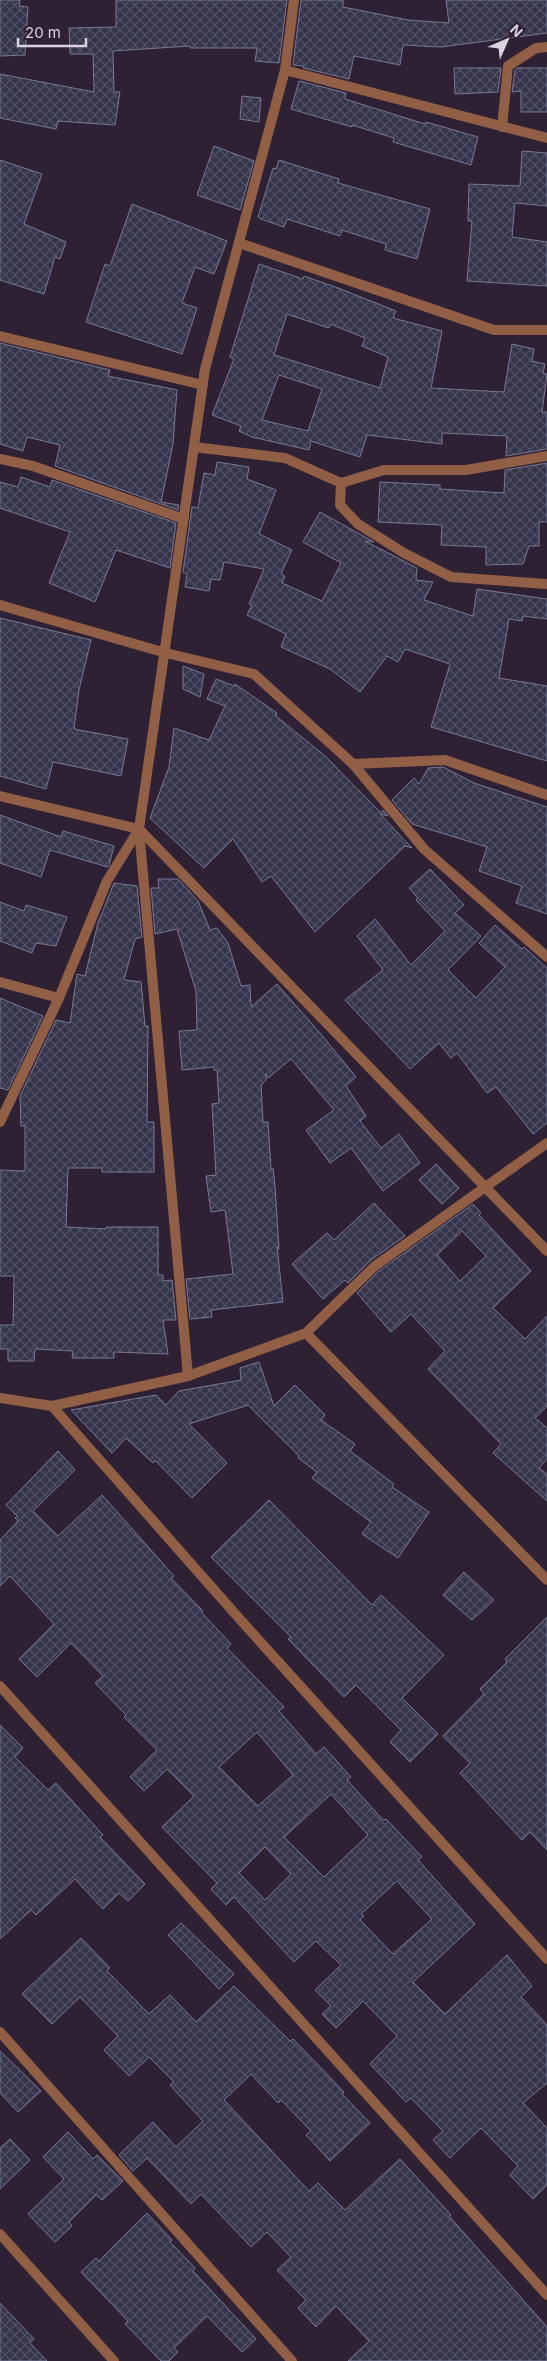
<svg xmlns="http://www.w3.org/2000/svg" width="547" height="2361" viewBox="0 0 547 2361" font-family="Inter,sans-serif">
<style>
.building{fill:url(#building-cross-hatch);stroke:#797994;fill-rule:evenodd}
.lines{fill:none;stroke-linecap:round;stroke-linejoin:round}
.street{stroke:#915e46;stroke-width:10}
</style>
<defs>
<pattern id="building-cross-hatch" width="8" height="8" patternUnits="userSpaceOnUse" patternTransform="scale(1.25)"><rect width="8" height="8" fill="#34344b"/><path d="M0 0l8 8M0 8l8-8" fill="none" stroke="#515064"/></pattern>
</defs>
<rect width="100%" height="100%" fill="#2f2134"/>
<!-- building -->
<path class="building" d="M0,0H20L19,6L28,7L25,55L0,56Z
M116,0H287L279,63L255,61L257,48H190V46L113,51L114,92H120L115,125L58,121L56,129L0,118V74L94,92L93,54H70L69,28L116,27Z
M301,0H343V7L408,20L449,23L446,0H547V33L441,47L403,45L400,65L354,56L349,79L303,68L304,66L293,65Z
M454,68H501L498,92L455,94Z
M517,68H547V112H521V91L512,92L515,70Z
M299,81L346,93L345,99L425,124L426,122L478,137L471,165L393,142L394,138L352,125V127L291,109Z
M242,96L261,98L259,122L240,119Z
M214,146L254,161L240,210L197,195Z
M522,151L547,153V206L515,203L512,237L547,242V286L467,281L472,221H468L469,184L520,186Z
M0,160L42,174L24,224L66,242L60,259L55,257L44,294L0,280Z
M279,160L339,179L338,183L430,209L417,259L385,250L386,244L342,230L340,236L287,219L284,227L261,219L258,217L273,168L276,169Z
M132,204L227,241L214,274L195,267L182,303L197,308L182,354L86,322L105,264L110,266Z
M259,264L303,279L304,276L338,288L396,311L393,318L442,331L431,388L504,392L512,344L534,349L532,361L545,364L543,373L547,374L542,412H547V449L506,456L507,436L442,433V444L367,435L360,457L311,441L309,450L252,437L239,431L241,426L212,415L234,359L230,357ZM287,314L329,328L330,324L365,338L362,346L388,357L380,388L274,355ZM279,375L322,389L308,431L262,420Z
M0,343L110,370L108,376L177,390L173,444L161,502L179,505L178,510L55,466L60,445L27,437L23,451L0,444Z
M217,462L249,467L247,479L276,490L259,534L292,550L281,574L285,576L282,583L322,601L341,563L303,542L320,512L374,542L365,541L417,568L416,580L433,582L424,600L473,616L477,589L547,599V619L523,616L522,621L509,619L499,678L547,686V761L431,727L450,664L405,649L398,662L387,656L360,692L330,669L281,647L286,634L247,615L252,605L249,604L264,569L224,562L220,580L211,579L209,591L185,587L187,574L183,572L192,507L198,508L204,473L215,475Z
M547,463V522H539V546H529L523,564L486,565V547L441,545L442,525L378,522L380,482L440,485V489L504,493L505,470Z
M21,477L50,487L52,480L176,523L170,568L116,550L95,602L49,583L70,532L0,508V482L18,487Z
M0,618L91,640L79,690L74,729L128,739L121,776L53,762L46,789L0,776Z
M183,666L204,674L200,697L183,689Z
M216,679L234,686L235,684L277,713L276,716L325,756L381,813L383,810L388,816L380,814L412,848L405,846L315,932L271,876L262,882L233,839L204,868L150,818L169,767L174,728L209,740L225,706L207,699Z
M443,767L474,783L547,807V914L516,903L522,886L479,871L487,847L412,824L392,800L414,778L419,784L428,768Z
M0,815L61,837L63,831L114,846L109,865L108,867L50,850L41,877L0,863Z
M430,869L464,905L455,913L481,936L448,970L476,998L505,967L479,943L495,925L522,949L524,947L547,968V1123L533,1134L496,1087L487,1093L457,1053L451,1058L439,1043L410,1069L345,1000L383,970L357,936L375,919L411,965L445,931L416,900L418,898L409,888Z
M158,879H178L198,901L210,930L217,928L228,943L241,986L250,985L251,1007L277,984L320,1033L356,1077L346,1086L366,1116L360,1121L381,1148L399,1134L420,1163L383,1191L351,1148L330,1163L306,1130L334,1110L291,1059L268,1078L266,1074V1080L261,1085L263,1122H268L271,1169L273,1168L275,1186L279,1249L277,1246L283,1302L211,1310L212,1317L190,1319L186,1279L233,1274L225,1210L211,1212L206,1176L216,1175L212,1104L219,1103L217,1070H214V1067L182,1070L179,1031L197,1030L196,991L177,929L155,934L151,888H159Z
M114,883L137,886L142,937L135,939L124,980L141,982L145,1026H148L147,1122H154V1172H102V1168H68L66,1227L106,1229V1227H158V1275H163V1281L172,1280L176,1320H163L168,1354L114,1352V1358H72L73,1351L35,1349L34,1361H8V1349H0V1325H13L14,1276H0V1170L25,1171V1126H21L20,1096L56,1020L70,1023L77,974L85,976L98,923Z
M0,902L24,911L26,905L67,917L56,946L36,943L32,953L0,941Z
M0,998L43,1016L8,1090L0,1088Z
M436,1164L459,1188L442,1204L419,1180Z
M374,1203L405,1236L371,1260L348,1283L345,1280L323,1299L292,1264L327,1233L334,1240Z
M473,1204L481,1213L479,1215L531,1271L493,1308L525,1339L547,1316V1406L535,1418L547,1428V1459L539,1468L547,1474V1501L493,1453L501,1444L428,1369L445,1351L411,1314L391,1332L357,1293L379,1271ZM462,1231L486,1256L460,1281L437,1255Z
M259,1362L274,1406L295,1385L325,1415L321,1420L355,1444L350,1451L394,1484L392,1487L429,1512L398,1558L362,1534L371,1522L312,1478L317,1472L298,1458L299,1456L248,1405L189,1424L227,1463L192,1498L155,1460L153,1463L126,1438L112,1453L71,1410L156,1395L166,1405L179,1391L241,1380L240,1368Z
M58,1451L75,1470L33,1511L58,1536L102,1495L174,1576L171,1578L203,1611L201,1612L231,1644L227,1648L284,1707L279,1711L316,1754L324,1747L351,1777L347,1780L383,1820L386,1819L422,1857L418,1860L475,1924L413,1982L445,2014L507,1955L532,1986L521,1997L547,2025V2083L523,2103L547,2128V2185L533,2199L510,2175L518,2166L481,2128L450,2158L433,2140L443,2131L411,2098L406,2102L370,2064L397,2036L363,2001L336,2028L322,2014L331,2006L315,1990L341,1965L316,1941L294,1962L234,1897L226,1905L211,1889L217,1883L162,1827L194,1796L167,1769L144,1791L130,1777L157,1750L124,1717L126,1715L95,1683L103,1676L71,1643L37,1677L19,1659L54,1624L10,1576L0,1586V1540L18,1521L15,1518L17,1516L6,1505ZM257,1732L293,1775L258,1806L219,1767ZM331,1794L368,1835L324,1877L284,1837ZM265,1847L291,1874L265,1900L239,1873ZM397,1881L432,1919L393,1954L360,1920L364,1916L361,1914Z
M269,1500L372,1605L381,1595L444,1655L402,1698L438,1734L410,1762L390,1742L401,1730L356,1685L344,1697L288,1639L291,1637L211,1557Z
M464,1572L494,1600L472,1620L443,1595Z
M547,1617V1850L530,1832L522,1840L460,1773L470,1763L443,1736L484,1694L480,1689L507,1662L505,1659Z
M0,1725L23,1748L15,1757L48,1790L56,1783L103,1835L100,1837L145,1884L128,1901L119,1893L103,1909L75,1879L36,1915L31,1910L0,1939Z
M181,1923L234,1974L219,1989L168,1935Z
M81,1938L110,1968L107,1971L149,2014L170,1995L196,2022L234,1986L290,2041L293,2039L344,2092L342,2094L370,2123L330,2161L306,2135L311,2131L281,2100L278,2103L251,2074L224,2100L309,2191L318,2183L345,2210L400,2159L451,2215L449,2216L547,2327V2361H348L369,2341L336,2306L316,2327L298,2308L306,2300L277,2270L291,2257L267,2232L251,2247L201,2194L191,2204L147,2158L133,2171L119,2155L153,2122L176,2147L203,2121L170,2085L174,2082L149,2057L129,2076L104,2050L118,2036L80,1997L52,2024L22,1994Z
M0,2051L41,2091L18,2112L0,2093Z
M68,2132L93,2159L97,2155L123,2181L102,2200L96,2195L69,2222L72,2226L55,2242L28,2214L64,2179L43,2157Z
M10,2139L30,2160L0,2189V2148Z
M147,2213L172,2240L170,2242L195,2268L193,2271L256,2339L242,2352L207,2316L174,2348L178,2352L169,2361H161L125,2324L128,2321L81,2272L96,2258L99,2261Z
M0,2303L34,2339L30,2343L47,2361H0Z"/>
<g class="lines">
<!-- street -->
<path class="street" d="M285,70L547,138
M502,127L508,66L536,48L547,47
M239,243L494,330H547
M0,336L203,385
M194,447L285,458L341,483L384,470H466L547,456
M0,459L33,466L184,519
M341,483L340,505L358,524L404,553L451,577L547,584
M0,605L166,653L254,674L353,764L424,849L547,957
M353,764L445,760L547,795
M0,796L139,829L547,1251
M139,829L188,1376
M0,982L59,998
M0,1122L59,998L107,881L139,829L205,369L285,70L294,0
M306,1333L547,1580
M0,1398L52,1406L188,1376L306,1333L375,1266L547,1143
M52,1406L245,1625L547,1959
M0,1686L547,2295
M0,2032L292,2361
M0,2234L114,2361"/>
</g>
<!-- north arrow -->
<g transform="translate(507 40) rotate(45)" stroke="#2f2134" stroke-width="4" paint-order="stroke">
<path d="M0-4L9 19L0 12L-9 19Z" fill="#dbd2df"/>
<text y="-8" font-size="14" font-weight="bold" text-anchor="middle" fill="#dbd2df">N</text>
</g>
<!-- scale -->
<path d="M18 38v8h68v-8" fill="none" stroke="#dbd2df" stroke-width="2.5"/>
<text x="25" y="38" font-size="15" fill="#dbd2df" stroke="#2f2134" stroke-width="4" paint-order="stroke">20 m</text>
</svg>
